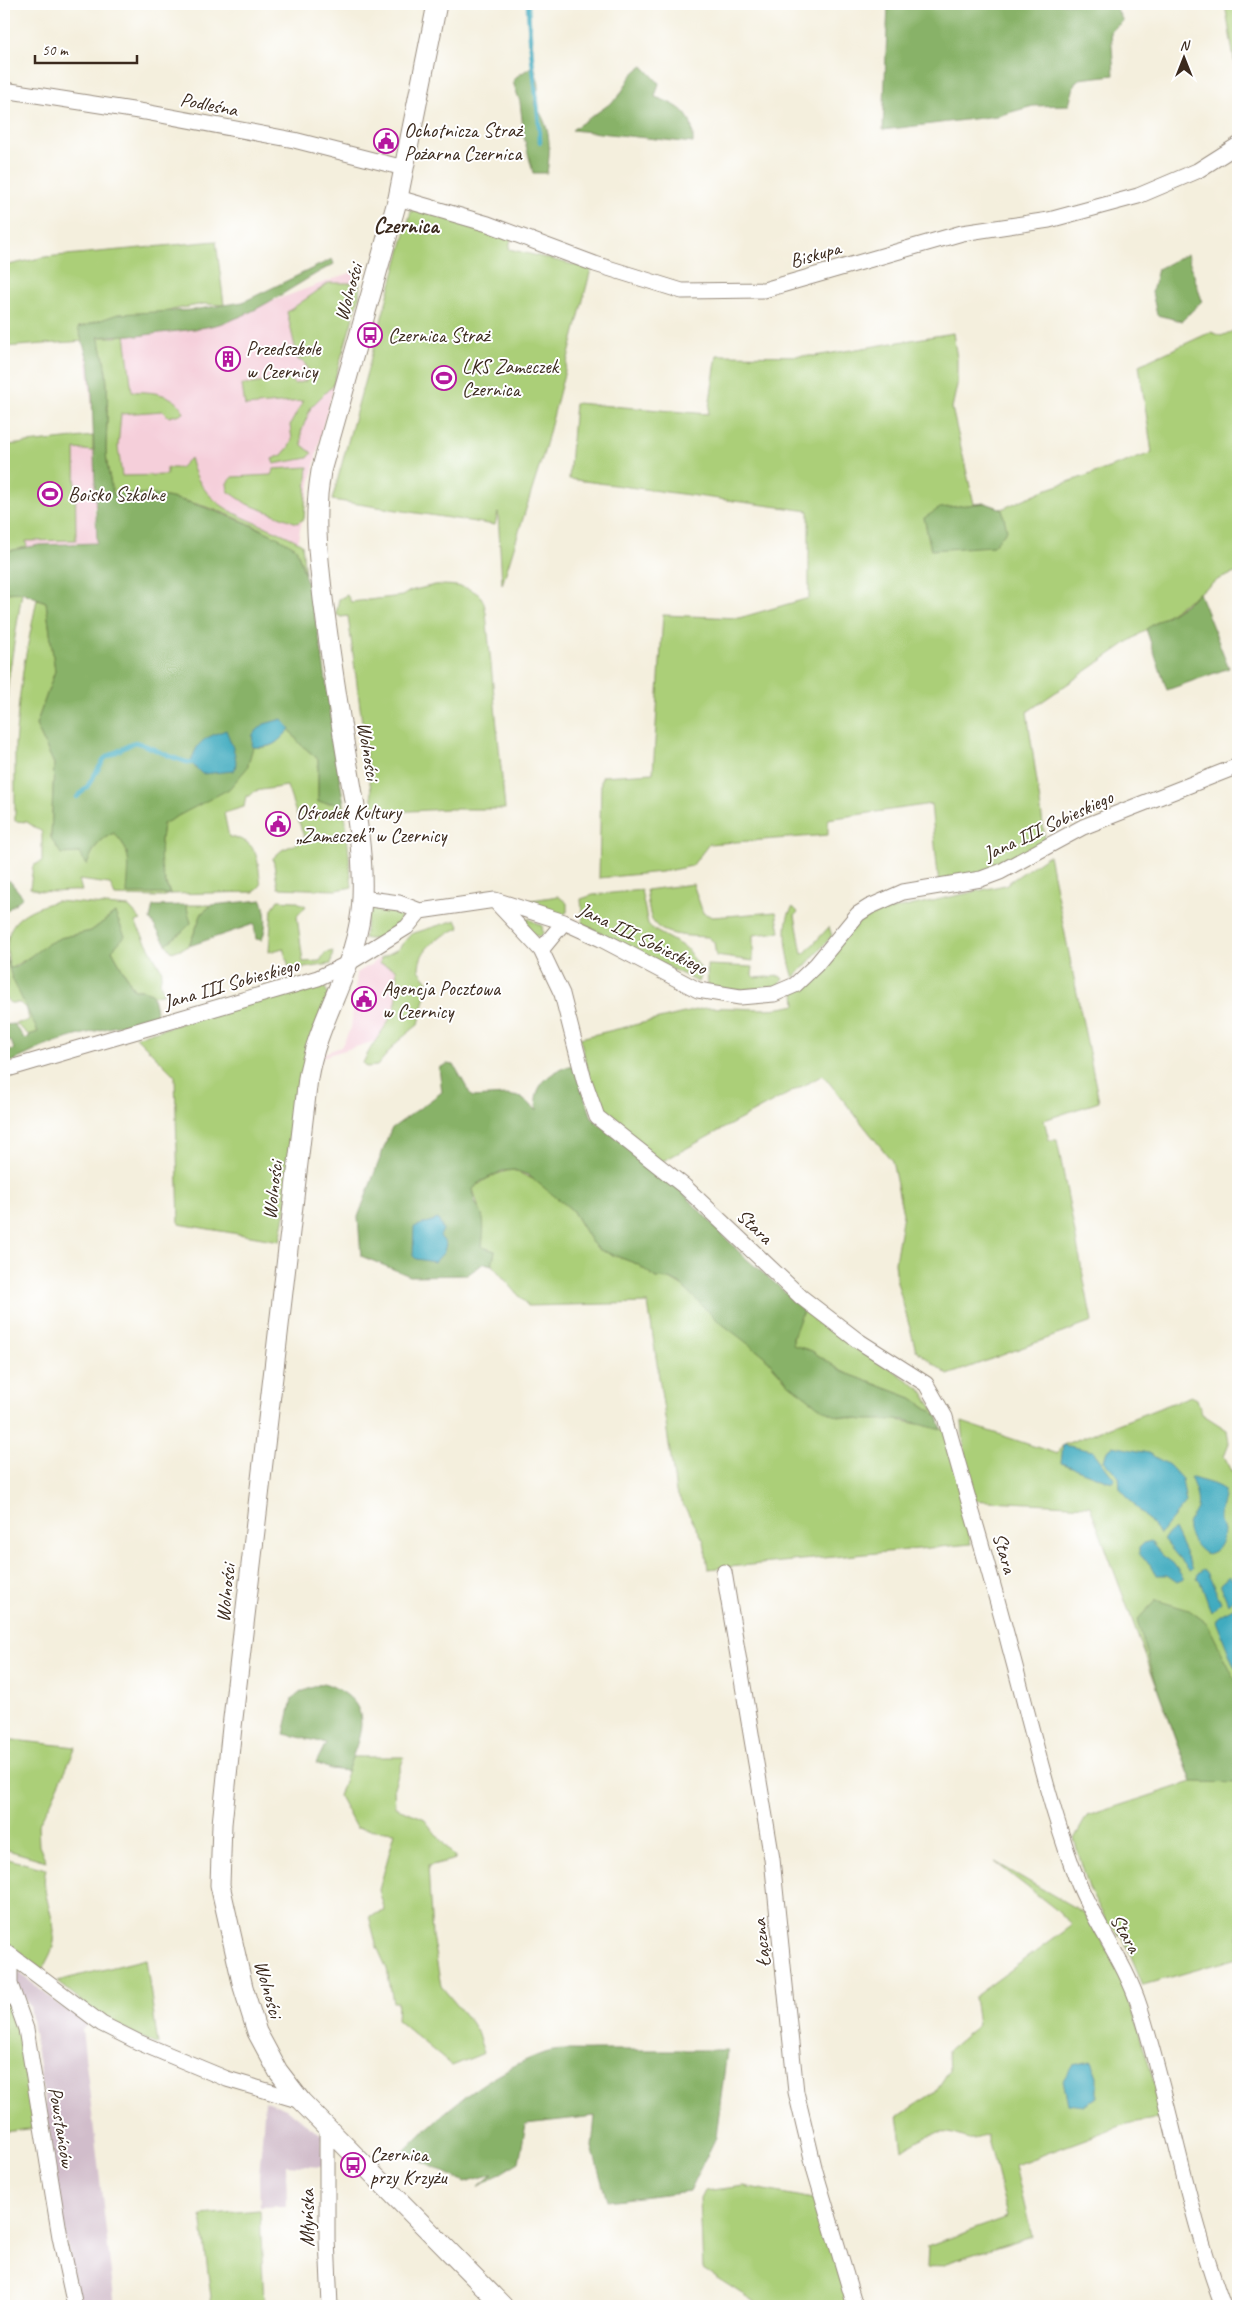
<svg xmlns="http://www.w3.org/2000/svg" width="1242" height="2310" viewBox="0 0 1242 2310" font-family="Caveat,sans-serif">
<style>
.built{fill:#f5cfda}
.industrial{fill:#d1bdcb}
.green{fill:#abcf78;stroke:#737c4b}
.forest{fill:#88b268;stroke:#626e43}
.water{fill:#40abbf;stroke:#3e6a6e}
.lines{fill:none;stroke-linecap:round;stroke-linejoin:round}
.stream{stroke:#40abbf;stroke-width:4.5}
.minor-casing{stroke:#988c7e;stroke-width:17}
.tertiary-casing{stroke:#988c7e;stroke-width:21}
.minor{stroke:#fff;stroke-width:15}
.tertiary{stroke:#fff;stroke-width:19}
.labels{text-anchor:middle;stroke-width:4;stroke-linejoin:round;paint-order:stroke}
.street-label{font-size:20px;fill:#3b2a1e;stroke:#fff}
.poi-label{font-size:20px;fill:#3b2a1e;stroke:#fff;text-anchor:start}
.quarter-label{font-size:22px;font-weight:bold;fill:#3b2a1e;stroke:#fff}
</style>
<rect width="100%" height="100%" fill="#fff"/>
<filter id="ink" filterUnits="userSpaceOnUse"><feTurbulence type="fractalNoise" baseFrequency=".02" numOctaves="2"/><feDisplacementMap in="SourceGraphic" scale="10" xChannelSelector="R" yChannelSelector="G"/><feConvolveMatrix kernelMatrix="1 2 1 2 8 2 1 2 1" color-interpolation-filters="sRGB"/></filter>
<filter id="wash" filterUnits="userSpaceOnUse"><feTurbulence type="fractalNoise" baseFrequency=".0096" numOctaves="4" result="noise"/><feDisplacementMap in="SourceGraphic" scale="20" xChannelSelector="R" yChannelSelector="G"/><feGaussianBlur stdDeviation="1.12" result="paint"/><feColorMatrix in="noise" values="0 0 0 0 0 0 0 0 0 0 0 0 0 0 0 0 0 1.4 0 .05"/><feComposite in="paint" operator="in"/></filter>
<g filter="url(#wash)">
<rect width="100%" height="100%" fill="#f4efdd"/>
<!-- built -->
<path class="built" d="M361,269L354,315L323,426L296,548L94,507L97,543L27,547L25,541V449L81,448L93,451L94,425L84,341L125,334L201,327Z
M381,958V963L397,969L399,987L394,1015L376,1041L321,1057L322,1054L341,1047L351,1028L357,973Z"/>
<!-- industrial -->
<path class="industrial" d="M9,1964L59,2005L89,2022L82,2030L115,2306H79L65,2236L30,2006L13,1985Z
M265,2101L286,2109L322,2135L323,2167L286,2165L287,2206L260,2207L259,2176Z"/>
<!-- green -->
<path class="green" d="M1225,4H1238V84Z
M412,208L511,238L509,249L591,269L544,452L502,585L498,512L495,525L332,500Z
M216,241L224,305L204,304L79,327L84,341L4,347V266L45,257Z
M329,283H360L359,298L333,385L311,407L301,432L302,445L312,453L308,458L274,464L272,459L282,455L289,447L292,439L290,425L303,401L245,406L242,385L290,379L294,384L306,381L309,372L304,362L298,360L287,312Z
M1238,329V572L1219,579L1027,712L1046,845L1000,872L939,886L931,804L828,819V835L709,844L692,866L661,872L599,878L601,780L603,776L653,773L663,615L739,618L809,598V511L569,479L575,403L708,414L717,355L815,356L953,333L957,358V385L952,408L974,504L985,503L1002,509L1042,491L1152,453L1139,365L1211,332L1221,336Z
M125,334L132,392C149,391 177,393 184,413L169,417L163,411L121,414L118,447L122,476L167,475V468H180L190,458C204,517 257,517 302,544L305,574L296,548C241,516 178,490 113,494C110,479 106,464 106,448C107,410 111,374 98,337H116Z
M93,436V451L75,449L76,540L26,541L27,547L4,552V485L8,445Z
M308,467L304,519L297,523L247,504L228,491L227,483L232,477L271,475L274,469Z
M435,585C449,585 471,585 481,597C484,601 485,608 486,613L505,809H446L374,813L348,616L341,617L336,614L339,599L347,595L351,602L402,596L410,591Z
M22,592L8,682L4,750V593Z
M37,599L46,602L55,671L36,725L54,764L51,838L79,853L87,864C93,849 98,840 114,833C124,843 128,851 129,865L170,893C157,866 159,853 163,824L212,797L247,768L252,747L277,742L290,729L299,743L318,759V802L344,804L352,887L337,890L278,888L273,858L282,850L305,840L287,786L255,791L250,796H246L244,807L224,813L229,837C260,840 257,860 261,885L254,892L170,894L162,897L115,896L110,884L79,880L82,891C62,890 49,895 30,888L33,866L42,861V832L27,822L15,821V744L19,701L24,664Z
M1049,855L1099,1102L1044,1120L1049,1140H1057L1092,1322L948,1375L916,1350L897,1282L895,1262L903,1214L892,1161L823,1075L661,1162L602,1115L593,1092L580,1038L705,1008C735,1006 766,1013 796,1005L795,992L862,919L890,904L891,910L1005,885Z
M693,884L703,913L713,917L776,912L780,932L753,935V961L716,956L714,942L708,937C693,936 661,937 653,921C648,913 648,899 646,890Z
M641,890L648,924L654,930L686,948L702,970L698,982L583,924L581,899L593,895Z
M558,896L567,903V912L562,915L527,906L526,901Z
M278,900L295,901L306,906L297,916L303,962L320,961L325,953L333,951L331,964L290,970L283,948L269,952L272,909Z
M56,901L129,907L141,920L135,922L162,971L160,983L164,993L154,996L143,990H134L112,950L115,913L91,931L60,938L10,969C0,924 18,913 56,901Z
M186,905H212L202,913L189,946L172,952L166,944L182,932L191,923Z
M374,907L395,908L401,917C397,929 377,943 364,938L369,910Z
M793,907L798,912L795,915L802,954L805,953L829,927L832,936L794,978C788,961 780,921 793,907Z
M529,919L542,926L543,934L540,937L534,935L524,922L525,920Z
M456,920L460,928C441,936 419,946 419,970L429,983L419,1024L397,1042L377,1066L366,1067L363,1063C381,1024 404,1018 396,969L380,963L381,958L398,949L411,934Z
M4,957L38,1032L29,1035L15,1023L26,1022L29,1020L27,1010L20,1003H10C1,994 5,992 9,982L4,974Z
M707,965L753,967L752,975L755,978L780,976L783,979L777,987L737,990L708,986Z
M319,982L323,984L328,994L280,1241L179,1224L175,1076L136,1037Z
M513,1170L541,1183L572,1210L592,1243L600,1250L637,1264L656,1278L670,1279L688,1290L764,1356L789,1384L892,1419L948,1430L971,1544L708,1569L704,1541L676,1492L648,1303L528,1306L492,1265L495,1251L482,1247L483,1222L473,1189C484,1179 498,1172 513,1170Z
M804,1308L920,1389L938,1416L914,1399L843,1372L812,1351L792,1345L796,1327Z
M1191,1396L1197,1399L1202,1414L1227,1430L1229,1443L1224,1456L1232,1471L1238,1468V1958L1143,1985L1123,1937L1108,1924L1089,1888L1074,1839L1087,1816L1192,1782L1090,1506L969,1500L962,1422L1057,1454L1063,1445Z
M4,1739L76,1747L50,1804L38,1825L39,1846L46,1861L4,1849Z
M352,1757H404L394,1787L395,1807L423,1818L456,1859L428,1866L432,1936L441,1986L471,2022L477,2032L484,2053L452,2066L397,2020L398,2002H393L387,1969L377,1947L369,1916L385,1911L379,1890L395,1832L356,1828L339,1796Z
M4,1858L46,1869C39,1892 57,1918 54,1942C53,1951 46,1962 42,1970L4,1939Z
M995,1862L1084,1913L1120,1971L1165,2117L1126,2124L1015,2165L1032,2236L927,2269L928,2246L1008,2217L987,2135C966,2142 973,2139 953,2134C934,2129 917,2140 903,2150L898,2116L935,2092L949,2071L948,2050L978,2025L974,1997L1072,1925L1054,1908Z
M146,1959L158,2045L104,2019L57,1981Z
M4,1989L22,2029L37,2128L4,2132Z
M744,2186L818,2200L849,2306H761L703,2269L700,2199L704,2191Z
M260,2210L264,2306H212L201,2215Z"/>
<!-- forest -->
<path class="forest" d="M888,4H1118L1116,8L1123,21L1111,31L1114,75L1079,79L1075,83L1069,105L1033,106L997,116L883,130Z
M534,65L539,85L534,104C551,125 551,147 547,173H533L524,137L520,102L513,82L516,77Z
M643,66L659,83L655,97C681,106 694,114 693,143L572,130C581,123 613,103 619,96C629,82 627,76 643,66Z
M1187,254L1202,301L1182,321L1157,315L1152,292L1158,269Z
M332,259L334,264C298,282 266,308 229,321C201,331 167,331 138,336C125,334 111,336 98,337C111,374 107,410 106,448C106,464 110,479 113,494C163,491 198,504 244,522C262,530 279,537 296,548C325,630 329,719 344,804L318,802V759L299,743L289,729C276,744 273,748 253,747L247,768L229,789L163,824C159,853 158,867 170,894H127C128,869 134,852 114,833C98,840 93,849 87,865L79,853L61,854L51,838L54,764L36,725L55,671L46,602L22,592L4,593V552L39,545L97,543L92,394L89,362L78,328L118,314L192,310L243,302Z
M985,503L1002,509L1007,530L993,546L931,550L924,518L940,508Z
M1199,593L1229,668L1167,690L1146,629L1184,605Z
M9,880L23,897L4,913V885Z
M262,900C267,916 267,925 262,940L256,939L254,924L189,946L202,913L212,905Z
M186,905L191,923L182,932L166,944L150,919L153,906Z
M115,913L125,936L112,950L134,990H143L152,993L157,1015L217,997L219,1005L138,1027L129,1023C101,1030 70,1036 43,1047C29,1053 18,1060 4,1064V1048L11,1051L14,1049L11,1041L4,1039L5,1025L14,1024L25,1039L29,1038V1035L38,1032L12,978L4,952L10,968L16,967L47,944L60,938L91,931Z
M447,1064L454,1065L472,1097L506,1095L520,1097L537,1110C537,1106 536,1101 536,1098C539,1079 558,1068 574,1065L592,1118L682,1192L742,1255L804,1308L793,1337V1345L812,1351L843,1372L914,1399L938,1416L941,1430L905,1420H863L834,1415L822,1409L789,1384L764,1356L717,1320L680,1284L670,1279L656,1278L637,1264L600,1250L592,1243L572,1210L528,1175L514,1170L502,1171L480,1182L473,1189C474,1206 477,1202 482,1215C485,1224 483,1237 482,1247L495,1251L492,1265L484,1263L467,1275L410,1276L361,1256L358,1217L391,1129L442,1092L439,1068Z
M1156,1600L1189,1610L1207,1623L1238,1685V1783L1192,1782L1158,1689L1137,1620Z
M323,1683C331,1685 336,1688 344,1693C374,1713 357,1743 347,1771L330,1769L316,1763L326,1743L284,1734L292,1699L301,1692Z
M594,2050H727L716,2137L690,2191L607,2201L592,2147L595,2116L526,2124L519,2162L478,2187L493,2174L465,2182L403,2152C443,2111 490,2072 544,2053C558,2048 579,2051 594,2050Z"/>
<!-- water -->
<path class="water" d="M282,719L290,729C276,744 273,748 252,747L253,734L264,724Z
M226,730C230,741 240,760 234,771L202,774L191,763C197,740 205,738 226,730Z
M438,1219L443,1230L440,1236L446,1244L444,1252L435,1262L416,1259L413,1256L414,1227Z
M1063,1445L1093,1451L1115,1480L1112,1482L1106,1480L1061,1463Z
M1113,1446L1148,1453L1169,1465L1182,1479L1186,1503L1160,1534L1120,1488L1119,1477L1104,1461L1107,1450Z
M1190,1477C1200,1481 1216,1483 1224,1490C1225,1501 1219,1510 1220,1521C1220,1524 1223,1528 1223,1532C1223,1543 1217,1553 1206,1554C1198,1549 1186,1536 1188,1525C1189,1519 1195,1514 1197,1508C1199,1498 1194,1486 1190,1477Z
M1174,1529L1193,1569L1190,1571L1163,1539Z
M1150,1541L1162,1555L1173,1563L1184,1579L1177,1582L1167,1575H1156L1151,1565L1139,1555V1548L1144,1543Z
M1203,1569L1207,1572L1221,1602L1211,1612L1200,1581L1197,1578L1198,1573Z
M1229,1576L1235,1583L1237,1595L1228,1604L1220,1584Z
M1233,1608H1238V1666H1234L1216,1621L1220,1615Z
M1091,2061L1097,2076V2097L1084,2106L1068,2104L1063,2080L1073,2065Z"/>
<g class="lines">
<!-- stream -->
<path class="stream" d="M528,4C529,50 538,96 540,142
M77,797L87,787L105,758L135,742C155,748 171,759 191,763"/>
</g>
</g>
<g filter="url(#ink)">
<g class="lines">
<defs>
<path id="minor" d="M4,90L145,112L294,140L404,168
M398,198L488,224L595,264L682,291L764,290L962,233L1049,220L1138,196L1197,171L1238,145
M362,898L399,903L420,911
M496,902L541,950
M564,922L541,950L562,994L584,1080L597,1117L684,1186L801,1297L857,1340L926,1384L945,1417C966,1494 990,1571 1010,1648C1030,1721 1047,1797 1073,1869C1090,1918 1124,1958 1140,2008C1171,2107 1187,2209 1223,2306
M4,1070L318,978L349,963L407,927L420,911L495,900L564,922L601,939L698,990L740,997L774,994L795,985L816,965L858,914L869,907L903,892L981,879L1000,872L1083,827L1238,766
M724,1572L772,1859L796,2092L815,2171L855,2306
M5,1951L102,2024L138,2042L227,2079L301,2101
M10,1955V1984L26,2029L60,2237L75,2306
M327,2130V2239L330,2306"/>
<path id="tertiary" d="M437,4L398,198L321,471C313,518 318,552 323,599C330,652 338,706 347,760C355,805 364,852 362,898C360,963 318,1016 308,1078L232,1727L222,1824L220,1885L243,1987L257,2032L278,2071L301,2101L503,2306"/>
</defs>
<!-- minor casing -->
<use href="#minor" class="minor-casing"/>
<!-- tertiary casing -->
<use href="#tertiary" class="tertiary-casing"/>
<!-- minor -->
<use href="#minor" class="minor"/>
<!-- tertiary -->
<use href="#tertiary" class="tertiary"/>
</g>
</g>
<!-- icons -->
<defs>
<symbol id="civic-ring" viewBox="-11 -11 22 22"><circle r="9.5" fill="#fff" stroke="#b5179e" stroke-width="1.5"/><path d="M-.6-6.5H3V-4.5H.6V-3L4-1V1h2V6H-6V1h2V-1L-.6-3ZM-1.2 2.5V6h2.4V2.5Z" fill="#b5179e"/></symbol>
<symbol id="bus-ring" viewBox="-11 -11 22 22"><circle r="9.5" fill="#fff" stroke="#b5179e" stroke-width="1.5"/><path d="M-5-6H5V4H4V6H2V4H-2V6H-4V4H-5ZM-3.5-4V0h7V-4ZM-3.5 1.2v1.5H-2V1.2ZM2 1.2v1.5H3.5V1.2Z" fill="#b5179e"/></symbol>
<symbol id="building-ring" viewBox="-11 -11 22 22"><circle r="9.5" fill="#fff" stroke="#b5179e" stroke-width="1.5"/><path d="M-4-6H4V6H1V3H-1V6H-4ZM-2.5-4.3h1.7v1.8h-1.7ZM.8-4.3h1.7v1.8H.8ZM-2.5-1h1.7V.8h-1.7ZM.8-1h1.7V.8H.8Z" fill="#b5179e"/></symbol>
<symbol id="stadium-ring" viewBox="-11 -11 22 22"><circle r="9.5" fill="#fff" stroke="#b5179e" stroke-width="1.5"/><path d="M0-5a6.5 5 0 1 0 0 10a6.5 5 0 1 0 0-10ZM-3.5-1.8h7v3.6h-7Z" fill="#b5179e"/></symbol>
</defs>
<g fill-rule="evenodd">
<use href="#civic-ring" x="372" y="127" width="28" height="28"/>
<use href="#bus-ring" x="356" y="321" width="28" height="28"/>
<use href="#building-ring" x="214" y="345" width="28" height="28"/>
<use href="#stadium-ring" x="430" y="364" width="28" height="28"/>
<use href="#stadium-ring" x="36" y="480" width="28" height="28"/>
<use href="#civic-ring" x="264" y="810" width="28" height="28"/>
<use href="#civic-ring" x="350" y="985" width="28" height="28"/>
<use href="#bus-ring" x="339" y="2151" width="28" height="28"/>
</g>
<g class="labels">
<!-- street labels -->
<g class="street-label">
<text transform="translate(209 104) rotate(11)" y="7">Podleśna</text>
<text transform="translate(815 254) rotate(-16)" y="7">Biskupa</text>
<text transform="translate(348 292) rotate(-74)" y="7">Wolności</text>
<text transform="translate(369 751) rotate(81)" y="7">Wolności</text>
<text transform="translate(1048 825) rotate(-25)" y="7">Jana III Sobieskiego</text>
<text transform="translate(643 938) rotate(26)" y="7">Jana III Sobieskiego</text>
<text transform="translate(231 983) rotate(-16)" y="7">Jana III Sobieskiego</text>
<text transform="translate(272 1190) rotate(-83)" y="7">Wolności</text>
<text transform="translate(755 1226) rotate(44)" y="7">Stara</text>
<text transform="translate(1005 1553) rotate(74)" y="7">Stara</text>
<text transform="translate(225 1593) rotate(-84)" y="7">Wolności</text>
<text transform="translate(1126 1933) rotate(60)" y="7">Stara</text>
<text transform="translate(761 1943) rotate(-96)" y="7">Łączna</text>
<text transform="translate(269 1989) rotate(74)" y="7">Wolności</text>
<text transform="translate(62 2127) rotate(81)" y="7">Powstańców</text>
<text transform="translate(307 2218) rotate(-90)" y="7">Młyńska</text>
</g>
<!-- poi labels -->
<g class="poi-label">
<text x="404" y="137">Ochotnicza Straż<tspan x="404" dy="23">Pożarna Czernica</tspan></text>
<text x="388" y="342">Czernica Straż</text>
<text x="246" y="355">Przedszkole<tspan x="246" dy="23">w Czernicy</tspan></text>
<text x="462" y="373">LKS Zameczek<tspan x="462" dy="23">Czernica</tspan></text>
<text x="68" y="501">Boisko Szkolne</text>
<text x="296" y="819">Ośrodek Kultury<tspan x="296" dy="23">„Zameczek” w Czernicy</tspan></text>
<text x="382" y="995">Agencja Pocztowa<tspan x="382" dy="23">w Czernicy</tspan></text>
<text x="370" y="2161">Czernica<tspan x="370" dy="23">przy Krzyżu</tspan></text>
</g>
<!-- quarter labels -->
<g class="quarter-label">
<text x="406" y="233">Czernica</text>
</g>
</g>
<!-- margin -->
<rect width="1242" height="2310" fill="none" stroke="#fff" stroke-width="20"/>
<!-- north arrow -->
<g transform="translate(1184 58)" stroke="#ffffff" stroke-width="4" paint-order="stroke">
<path d="M0-4L9 19L0 12L-9 19Z" fill="#3b2a1e"/>
<text y="-8" font-size="14" font-weight="bold" text-anchor="middle" fill="#3b2a1e">N</text>
</g>
<!-- scale -->
<path d="M35 55v8h102v-8" fill="none" stroke="#3b2a1e" stroke-width="2.5"/>
<text x="42" y="55" font-size="15" fill="#3b2a1e" stroke="#ffffff" stroke-width="4" paint-order="stroke">50 m</text>
</svg>
